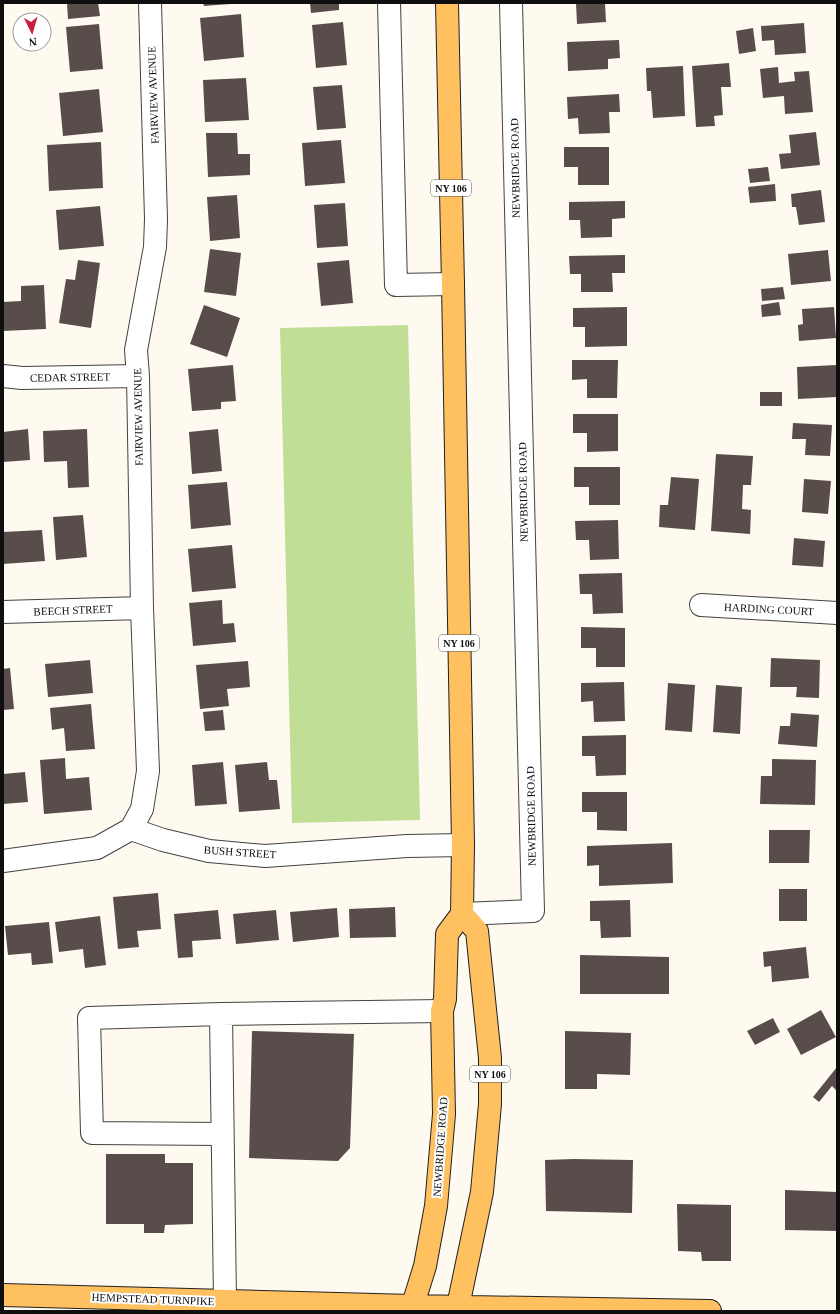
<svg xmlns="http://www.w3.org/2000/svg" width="840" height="1314" viewBox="0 0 840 1314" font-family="Georgia,serif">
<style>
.forest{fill:#c1de96}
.building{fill:#584d4a}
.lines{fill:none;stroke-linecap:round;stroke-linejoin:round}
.minor-casing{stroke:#424242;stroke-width:24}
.major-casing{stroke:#202020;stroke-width:24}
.minor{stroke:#fff;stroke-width:22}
.major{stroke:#ffc060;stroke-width:22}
.labels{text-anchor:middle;stroke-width:4;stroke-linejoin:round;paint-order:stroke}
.shield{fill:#fff;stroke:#575757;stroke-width:1}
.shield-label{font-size:10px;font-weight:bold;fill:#0f0f0f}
.street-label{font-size:11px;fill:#0f0f0f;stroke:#fff}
</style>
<rect width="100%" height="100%" fill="#fffaf0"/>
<!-- forest -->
<path class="forest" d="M408,325L420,820L292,823L280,328Z"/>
<!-- building -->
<path class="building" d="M67,3H98L100,16L68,19Z
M203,3H230V4L204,6Z
M310,3H339V10L311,13Z
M576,3H605L606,22L577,24Z
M241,14L244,57L204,61L200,18Z
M343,22L347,65L316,68L312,25Z
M804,23L806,53L775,55L774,40L762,41L761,26Z
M99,24L103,69L70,72L66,27Z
M753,28L756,51L739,54L736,31Z
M619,40L620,58L608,59V69L568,71L567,42Z
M729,63L731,87H721L723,115L714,116L715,126L696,127L692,66Z
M683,66L685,116L653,118L651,91H647L646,68Z
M778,67L779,83L795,81L794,72L809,71L813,112L785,114L784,96L763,98L760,69Z
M246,78L249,120L205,122L203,80Z
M342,85L346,128L317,130L313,87Z
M99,89L103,132L63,136L59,93Z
M619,94L620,112H609L610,133L579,134L578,118L568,119L567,97Z
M816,132L820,165L781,169L779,154L791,153L789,135Z
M206,133H237L238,154H250V175L208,177Z
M341,140L345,183L305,186L302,143Z
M101,142L103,188L49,191L47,145Z
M564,147H609V185H578V167H564Z
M768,167L770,181L750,183L748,169Z
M775,184L776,201L750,203L748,187Z
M821,190L825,222L799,225L796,207H792L791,194Z
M237,195L240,238L210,241L207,197Z
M625,201V218L612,219V237L581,238L580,220H569V202Z
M345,203L348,246L317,248L314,205Z
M100,206L104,246L59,250L56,210Z
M210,249L241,253L236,296L204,292Z
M828,250L831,281L791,285L788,254Z
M625,255V273H612L613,292H581V274H570L569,256Z
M78,260L100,263L91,328L59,323L66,279L75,280Z
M349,260L353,303L321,306L317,263Z
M44,285L46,329L3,331V302L21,301V286Z
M783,287L785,299L762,301L761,289Z
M779,302L781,315L762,317L761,305Z
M204,305L240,318L227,357L190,344Z
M627,307V346L585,347V327H573V308Z
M834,307L836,338L799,341L798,325L803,324L802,309Z
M572,360H618L617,398H587V379L572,380Z
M233,365L236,401L221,402V409L192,411L188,369Z
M836,365L837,397L798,399L797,367Z
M760,392H782V406H760Z
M573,414H618V451L587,452V433H573Z
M793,423L832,425L830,456L805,455L806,439H792Z
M28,429L30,460L3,462V432Z
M87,429L89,487L68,488L67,461L44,462L43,431Z
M218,429L222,471L192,474L189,432Z
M716,454L753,456L751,485H743L742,509L751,510L750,534L711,531Z
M574,467H620V505H589V487H574Z
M671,477L699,479L695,530L659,527L660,505H668Z
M804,479L831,481L828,514L802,512Z
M227,482L231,525L191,529L188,485Z
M83,515L87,557L56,560L53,517Z
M618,520L619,559L590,560L589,540H576L575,521Z
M42,530L45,561L3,564V532Z
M794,538L825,541L823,567L792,565Z
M232,545L236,588L192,592L188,549Z
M622,573L623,613L593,614L592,594H580L579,574Z
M222,600L223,624L234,623L236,642L193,646L189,603Z
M581,627L625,628V667H596V648H581Z
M771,658L820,660L819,698L796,697L797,687H770Z
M90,660L93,693L48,697L45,664Z
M248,661L250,687L227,689L229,706L200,709L196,665Z
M10,668L14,709L3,710V669Z
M624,682L625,721L594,722L593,701L581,702V683Z
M668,683L695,685L692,732L665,730Z
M716,685L742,687L740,734L713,732Z
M91,704L95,749L66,751L64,728L52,730L50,708Z
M223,710L225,730L205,731L203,712Z
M791,713L819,715L817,747L778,744L780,726H790Z
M626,735V775L596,776L595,756H582V736Z
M65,758L66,779L89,777L92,810L44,814L40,760Z
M772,759L816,760L815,805L760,804L761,776H772Z
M223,762L227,804L195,806L192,765Z
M267,762L269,780H277L280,809L239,812L235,765Z
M25,772L28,802L3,804V774Z
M582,792H627V831L597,830V812H582Z
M769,830H810L809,863H769Z
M672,843L673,883L599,886V865L587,866V846Z
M779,889H807V921H779Z
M158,893L161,929L137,931L139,947L118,949L113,897Z
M630,900L631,937L601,938L600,921H590V901Z
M395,907L396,937L350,938L349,909Z
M337,908L339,937L293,942L290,912Z
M218,910L221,939L192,941L193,957L178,958L174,914Z
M276,910L279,940L236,944L233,914Z
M100,916L106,965L85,968L83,949L59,952L55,922Z
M49,922L53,963L32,965L31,953L8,955L5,926Z
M806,947L809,978L772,982L771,966L764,967L763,952Z
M580,955L669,957V994H580Z
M821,1010L836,1037L801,1055L787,1029Z
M773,1018L780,1032L755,1045L747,1031Z
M252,1031L354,1034L350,1148L338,1161L249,1158Z
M565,1031L631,1033L630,1075L597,1074V1089H565Z
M837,1067V1091L832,1086L819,1102L813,1097Z
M106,1154H165V1163H193V1224L165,1225L164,1233H144V1224H106Z
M573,1159L633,1160L632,1213L546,1211L545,1160Z
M785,1190L837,1192V1231L785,1230Z
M677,1204L731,1205V1261H702L701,1252L678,1251Z"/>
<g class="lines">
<defs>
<path id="minor" d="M389,3L396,285L453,284
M3,376L22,378L138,376
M701,605L837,613
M3,612L142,608
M131,829L142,809L148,771L142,608L138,376L136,350L155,247L156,219L150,3
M3,861L97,848L131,829L163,840L209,851L265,856L407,846L463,845
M462,914L533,911L511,3
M221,1014L89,1018L92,1133L222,1134
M225,1301L221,1014L442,1011"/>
<path id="major" d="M3,1295L412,1306L710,1311
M411,1311L425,1266L436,1206L444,1114L442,1011L445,999L447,934L462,914L463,845L453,284L447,3
M457,1311L482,1192L490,1104V1058L477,931L462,914"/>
</defs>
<!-- minor casing -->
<use href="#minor" class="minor-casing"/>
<!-- major casing -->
<use href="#major" class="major-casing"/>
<!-- minor -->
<use href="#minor" class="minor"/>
<!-- major -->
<use href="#major" class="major"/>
</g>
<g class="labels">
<!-- shield labels -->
<g class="shield">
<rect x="431" y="180" width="40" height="16" rx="3"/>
<rect x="439" y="635" width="40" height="16" rx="3"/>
<rect x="470" y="1066" width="40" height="16" rx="3"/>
</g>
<g class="shield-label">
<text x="451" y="192">NY 106</text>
<text x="459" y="647">NY 106</text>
<text x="490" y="1078">NY 106</text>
</g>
<!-- street labels -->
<g class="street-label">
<text transform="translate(153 95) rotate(-92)" y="4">FAIRVIEW AVENUE</text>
<text transform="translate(515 168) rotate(-91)" y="4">NEWBRIDGE ROAD</text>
<text transform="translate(70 377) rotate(-1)" y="4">CEDAR STREET</text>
<text transform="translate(138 417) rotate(-91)" y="4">FAIRVIEW AVENUE</text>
<text transform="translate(523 492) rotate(-91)" y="4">NEWBRIDGE ROAD</text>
<text transform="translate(769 609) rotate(3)" y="4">HARDING COURT</text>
<text transform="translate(73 610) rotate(-2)" y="4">BEECH STREET</text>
<text transform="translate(531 816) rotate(-91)" y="4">NEWBRIDGE ROAD</text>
<text transform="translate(240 852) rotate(4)" y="4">BUSH STREET</text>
<text transform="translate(440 1147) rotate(-86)" y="4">NEWBRIDGE ROAD</text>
<text transform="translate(153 1299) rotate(2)" y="4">HEMPSTEAD TURNPIKE</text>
</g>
</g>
<!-- border -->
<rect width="840" height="1314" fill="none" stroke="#0f0f0f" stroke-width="8"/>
<!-- north arrow -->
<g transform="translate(32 32) rotate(175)"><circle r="19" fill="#ffffff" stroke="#9f9f9f"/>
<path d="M0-3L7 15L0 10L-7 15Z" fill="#c71f41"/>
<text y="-6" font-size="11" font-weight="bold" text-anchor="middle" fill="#0f0f0f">N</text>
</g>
</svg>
